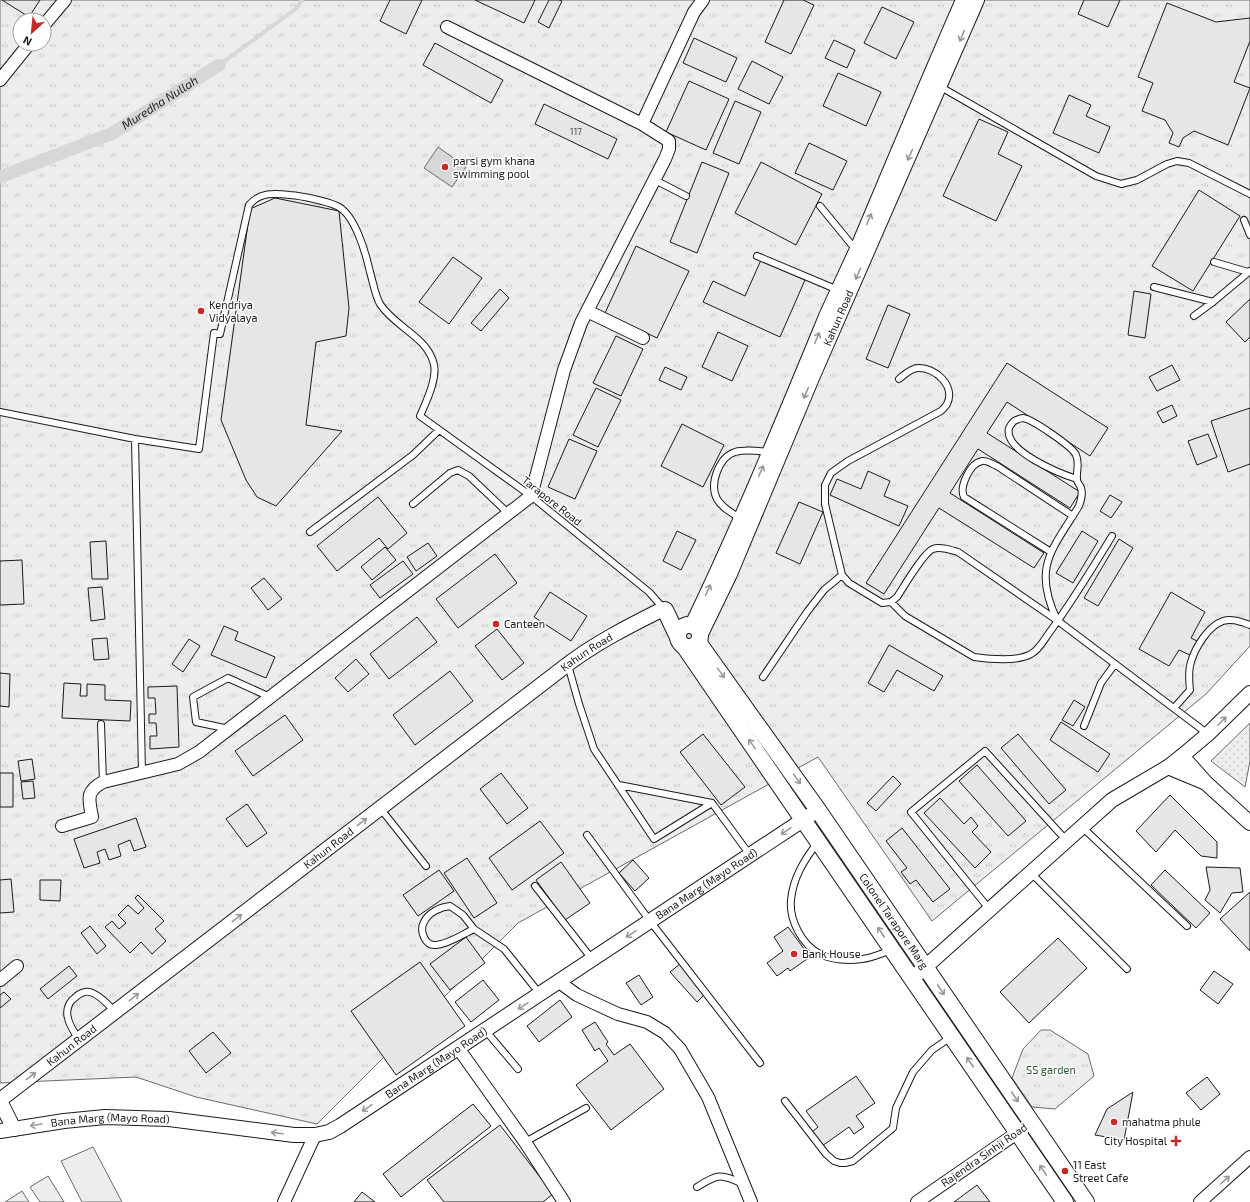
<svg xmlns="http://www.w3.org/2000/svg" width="1250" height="1202" viewBox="0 0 1250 1202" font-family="'Exo 2',sans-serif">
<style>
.grass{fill:url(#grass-tufts);stroke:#6a6a6a;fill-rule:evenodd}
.garden{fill:url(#garden-dots);stroke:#6a6a6a}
.pitch{fill:#ededed;stroke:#6a6a6a}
.water{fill:#d7d7d7;stroke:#6a6a6a}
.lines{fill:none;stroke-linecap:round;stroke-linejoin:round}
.stream{stroke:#d7d7d7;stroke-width:4}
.canal{stroke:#d7d7d7;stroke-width:13}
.building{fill:#e6e6e6;stroke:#1a1a1a}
.service-casing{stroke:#1a1a1a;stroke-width:8}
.minor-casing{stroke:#1a1a1a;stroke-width:14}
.tertiary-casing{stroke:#1a1a1a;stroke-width:16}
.secondary-casing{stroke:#1a1a1a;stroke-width:18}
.service{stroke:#fff;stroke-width:6}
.minor{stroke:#fff;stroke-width:12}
.tertiary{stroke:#fff;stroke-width:14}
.secondary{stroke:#fff;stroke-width:16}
.oneway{stroke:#989898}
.poi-dot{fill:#c62828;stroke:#fff;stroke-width:1.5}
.labels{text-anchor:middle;stroke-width:3;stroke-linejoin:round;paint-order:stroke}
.number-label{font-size:9px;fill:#4d4d4d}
.poi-label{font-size:11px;fill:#1a1a1a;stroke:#fff;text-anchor:start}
.street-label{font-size:11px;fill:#1a1a1a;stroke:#fff}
.park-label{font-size:11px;fill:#2b5a34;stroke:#fff}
.water-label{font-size:12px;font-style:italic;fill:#1a1a1a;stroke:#fff}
</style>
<defs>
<pattern id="grass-tufts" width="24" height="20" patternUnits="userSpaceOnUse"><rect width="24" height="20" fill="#ededed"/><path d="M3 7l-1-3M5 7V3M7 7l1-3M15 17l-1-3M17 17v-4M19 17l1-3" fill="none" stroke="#cbcbcb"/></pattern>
<pattern id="garden-dots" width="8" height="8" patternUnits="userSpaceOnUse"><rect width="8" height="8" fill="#ededed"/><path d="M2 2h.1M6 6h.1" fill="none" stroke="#cbcbcb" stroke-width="1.8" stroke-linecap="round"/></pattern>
</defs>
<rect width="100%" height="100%" fill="#fff"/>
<!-- grass -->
<path class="grass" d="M0,0H1250V646L1206,694L932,921L818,757L518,923L317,1124L196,1097L136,1077L0,1083ZM20,20H44V44H20Z
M1041,1030H1050L1088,1054L1094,1076L1055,1109L1032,1107L1012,1078L1023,1049Z"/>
<!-- garden -->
<path class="garden" d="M1250,723V761L1245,787L1211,761Z"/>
<!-- pitch -->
<path class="pitch" d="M93,1147L122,1202H82L61,1161Z
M48,1176L64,1202H40L30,1187Z
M22,1191L29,1202H5Z"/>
<!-- water -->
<path class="water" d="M438,147L466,167L452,187L424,168Z"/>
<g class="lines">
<!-- stream -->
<path class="stream" d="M219,65L297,8L302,0"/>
<!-- canal -->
<path class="canal" id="s1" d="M0,177L113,133L219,65"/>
</g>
<!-- building -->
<path class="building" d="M2,0H40L29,17Z
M390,0H422L406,34L380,21Z
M475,0H535L524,23Z
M549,0H559L562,1L549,28L538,22Z
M784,0H803L814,5L791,54L765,42Z
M1084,0H1120L1108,27L1078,14Z
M1167,3L1216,22L1250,18V41L1234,82L1250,88L1228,145L1194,131L1183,138L1179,147L1169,143L1173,133L1165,120L1142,111L1153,83L1138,77Z
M882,7L914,22L896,59L864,43Z
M694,38L737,58L726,82L683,63Z
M834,40L855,50L847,68L825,58Z
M435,43L503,80L491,103L423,65Z
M752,61L783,77L769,104L738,89Z
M838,73L881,92L866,126L823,106Z
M689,81L729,99L706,150L666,132Z
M1069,95L1091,105L1086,116L1110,127L1099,153L1053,133Z
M735,101L761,112L739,164L713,153Z
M544,104L617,139L608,159L535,124Z
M979,119L1008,132L998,154L1022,166L996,221L943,196Z
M809,143L847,161L833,190L795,173Z
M702,162L729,173L697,253L670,242Z
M761,162L822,194L796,245L735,213Z
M1199,190L1240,216L1193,291L1152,266Z
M275,198L339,211L349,308L346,336L316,342L306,425L342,431L276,506L257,497L246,480L221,420L250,209Z
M636,246L689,271L657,338L605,313Z
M453,257L482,278L449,324L419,302Z
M761,260L805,280L780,337L703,302L713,281L745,296Z
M500,289L509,298L481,331L471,323Z
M1134,291L1151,294L1145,338L1128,335Z
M1250,299V337L1245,342L1226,322Z
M888,305L910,314L888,368L866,359Z
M718,332L748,346L732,381L702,367Z
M616,336L643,349L621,396L593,383Z
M1007,363L1108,428L1090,456L1007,402L987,433L1080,492L1070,508L978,449L950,493L1044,553L1034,568L939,508L884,594L866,583Z
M1172,365L1180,380L1157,391L1149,377Z
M665,367L687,377L681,390L659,380Z
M596,388L621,400L598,447L573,435Z
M1172,405L1177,416L1163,423L1157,412Z
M1250,408V464L1228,472L1211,421Z
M682,424L724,445L703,487L661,466Z
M1208,434L1217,457L1197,465L1188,441Z
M569,439L597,451L575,499L548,487Z
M868,471L890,481L884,496L908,506L899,526L830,495L837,479L861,489Z
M1110,495L1122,502L1111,518L1100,511Z
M378,497L407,533L388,549L379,538L337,571L317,546Z
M799,502L823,512L800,564L776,553Z
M677,531L696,540L681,570L663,561Z
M1082,531L1098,541L1073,583L1056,573Z
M1119,539L1133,548L1098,606L1084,598Z
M106,541L108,579H92L90,542Z
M428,543L437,556L416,571L407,557Z
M385,547L396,560L372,580L361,567Z
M495,554L517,583L458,628L436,599Z
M22,560L24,604L0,605V561Z
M403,561L413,574L380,598L370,585Z
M264,578L282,599L268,610L251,588Z
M102,587L105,619L91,621L88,588Z
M550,592L587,616L571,641L534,617Z
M1171,592L1205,612L1191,638L1199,642L1192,656L1179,650L1169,666L1139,649Z
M417,617L437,642L389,679L370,654Z
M224,626L238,632L235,640L275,657L266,678L211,655Z
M497,629L524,663L502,680L475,646Z
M107,638L109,659L94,660L92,639Z
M189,639L200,646L183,672L172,664Z
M889,645L943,676L934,691L897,670L884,692L868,683Z
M356,659L369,674L348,692L335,678Z
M450,671L473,701L415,745L393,715Z
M0,673L10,674L9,707L0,706Z
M64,683L81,684L80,696H87V684L105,685V700L131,701L130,721L62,718Z
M177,686L179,747L150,749V736H157L156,723H149V714H156L155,698H148V687Z
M1074,700L1085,707L1073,726L1062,720Z
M285,715L303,740L253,776L235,751Z
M1061,722L1110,754L1098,772L1050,740Z
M703,734L745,787L721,805L680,752Z
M1018,734L1066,790L1049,804L1001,748Z
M32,759L35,779L21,781L18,761Z
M977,765L1026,821L1008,836L959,781Z
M0,773H13V807H0Z
M501,773L528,808L507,824L480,789Z
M893,776L901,784L876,811L867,803Z
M33,781L35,798L23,799L21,782Z
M1170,795L1217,842V858L1201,856L1175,830L1156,852L1136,831Z
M940,798L964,824L971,817L978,826L972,832L991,852L975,868L924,813Z
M247,804L267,833L247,847L226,819Z
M136,818L146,847L134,851L130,840L118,845L121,856L109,860L105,849L97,852L100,863L84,868L74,839Z
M540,821L564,853L512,890L489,858Z
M902,828L950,889L933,902L916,880L910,884L901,872L907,868L886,841Z
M467,858L497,903L474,918L444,873Z
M633,860L649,878L635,891L619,873Z
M561,862L590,903L565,920L536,880Z
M1206,867L1240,868L1243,892L1232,893L1220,913L1205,900L1210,890Z
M439,870L454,891L418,916L403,895Z
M1165,870L1210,913L1196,928L1151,885Z
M11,879L14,912L0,913V880Z
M40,880H61L60,901L40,900Z
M1250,892V951L1220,919Z
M138,895L164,921L155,929L166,941L152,954L141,942L130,953L105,927L112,921L119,929L126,923L118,915L128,905L138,914L144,908L135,898Z
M90,926L106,946L97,954L81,933Z
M788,927L810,957L790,971L788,968L777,976L767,963L783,951L774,937Z
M466,937L485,963L450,990L430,964Z
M1058,938L1087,968L1029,1023L1000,992Z
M420,962L465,1026L396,1075L351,1011Z
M680,964L706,993L697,1002L670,972Z
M69,966L77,976L48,999L40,989Z
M1214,971L1233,984L1218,1004L1200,990Z
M639,975L653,997L641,1005L626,983Z
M483,980L499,1000L471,1022L455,1002Z
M4,992L11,999L0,1008V995Z
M560,1000L572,1017L539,1042L527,1026Z
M595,1022L608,1042L606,1044L614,1055L630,1044L664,1089L611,1130L576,1085L608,1061L599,1048L595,1051L582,1030Z
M213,1032L231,1053L206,1073L189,1051Z
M856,1076L875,1103L856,1116L864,1127L854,1134L849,1127L822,1146L812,1132L818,1127L806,1111Z
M1207,1077L1220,1094L1201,1110L1186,1093Z
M1133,1092L1124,1140L1095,1135L1107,1109Z
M473,1104L491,1126L401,1197L383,1174Z
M500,1125L553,1194L543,1202H444L427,1180Z
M977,1185L990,1202H954Z
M362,1192L375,1202H354Z"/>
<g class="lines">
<defs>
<path id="service" d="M939,86L1096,176L1121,184L1137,180L1167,164L1177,161L1189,163L1250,194
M655,180L686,196
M820,206L856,250
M1244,220L1250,235
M757,256L838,290
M1214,262L1248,272
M1154,287L1213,302
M1194,316L1213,302L1250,271
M899,379C904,375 911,368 918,368C935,367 956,386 947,404C946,406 943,409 941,411L848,461L831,473L825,485V504L842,575L849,583L882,603L891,602L897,597C903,588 924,552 933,549C940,546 951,550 958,552L1058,621L1208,734
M0,412L135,439L199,449L214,333L220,334L249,205C260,192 274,193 290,195C302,196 326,201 337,206C355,214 366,254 370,272C373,282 375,295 380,304C394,326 425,336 433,361C439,376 426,402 420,416L531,496L649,592L664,609
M135,439L142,773
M413,504L450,473L458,470L469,476L508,513
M740,518C732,513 722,508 717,499C709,484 719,457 735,452C746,449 758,451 769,452
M310,532L413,455L439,430
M1051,552L964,497C959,487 970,463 982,461C987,460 992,464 997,466L1073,516
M891,602L905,616L974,657C989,659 1017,662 1031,654C1039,650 1044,640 1049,633C1072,602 1092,569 1112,536
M1057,620C1032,567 1052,550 1079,506C1081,500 1083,494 1081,488C1080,485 1077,482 1077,480C1076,471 1080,463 1076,455C1073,447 1032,419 1023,418C1020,418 1017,420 1014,421C1012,423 1010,426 1009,428C1003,451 1061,474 1077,479
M568,665L579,704L594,749L654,839L712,803
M763,677L807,612L824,590L842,575
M1174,708L1190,690C1189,681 1188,671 1191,662C1195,648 1208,626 1223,621C1232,618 1241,622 1250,625
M101,724L103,782
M1084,726L1101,683L1115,664
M229,729L196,722L193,697L228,678L270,697
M619,785L712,803L750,855
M380,808L426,866
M1082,827L1187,926
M587,835L650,921L760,1063
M818,842C804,860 793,878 791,900C789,920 802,945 820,954C832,960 849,961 862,959C872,958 882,953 892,950
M1031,873L1127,969
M535,886L592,959
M990,910L911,812L985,751L1066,840
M474,929C463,934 449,944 436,945C425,946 419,931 424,922C428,913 440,907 450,906L463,915L474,929L504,949L540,994
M485,1030L518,1069
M79,1040C75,1033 69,1025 68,1018C66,1012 68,1004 72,1000C75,998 78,994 82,993C92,987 108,1004 115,1012
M785,1101L826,1154L834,1161L840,1163H845L853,1161L893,1128L896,1108L913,1072L932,1050L951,1037
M525,1142L586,1108
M697,1187C718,1174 720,1173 743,1184"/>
<path id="minor" d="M44,25L65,0
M0,80L29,44
M642,124L694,12L703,0
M587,311L643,338
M62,826L92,817C89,799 85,792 103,782L178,764L199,752L531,496L564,370L581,323L665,159L669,149V141L642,124L447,27
M0,980L17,966
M559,982L577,995L594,1003L618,1014L647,1022L665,1033L680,1049L708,1097L751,1202
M458,1048L525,1142L564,1202
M284,1202L315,1135
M917,1202L1024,1128
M1200,1202L1250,1157"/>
<g id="tertiary">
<path d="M692,625C741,523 784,418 827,314C837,292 847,271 857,249C892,166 927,82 963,0"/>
<path id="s2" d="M700,636L730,574L812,378L977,0"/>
<path d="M1182,756L1206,783L1250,823"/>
<path d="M1168,767L1204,782"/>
<path d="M913,978L1112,800L1168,767L1182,756L1208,734L1250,693"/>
<path id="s3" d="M0,1100L568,664C596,643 627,627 659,611L665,610"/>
<path d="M0,1101L14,1129"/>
<path id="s4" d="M0,1131L64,1121L105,1117L169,1119L294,1135H315L329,1132L340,1126L818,810"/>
</g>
<g id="secondary">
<path d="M665,610L678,637"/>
<circle cx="689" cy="636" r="11"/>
<path id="s5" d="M698,642L818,810L1086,1202"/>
<path d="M684,646L1065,1202"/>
</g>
</defs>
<!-- service casing -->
<use href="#service" class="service-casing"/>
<!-- minor casing -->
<use href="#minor" class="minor-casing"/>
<!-- tertiary casing -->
<use href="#tertiary" class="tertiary-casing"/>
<!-- secondary casing -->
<use href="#secondary" class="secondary-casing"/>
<!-- service -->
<use href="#service" class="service"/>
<!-- minor -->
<use href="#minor" class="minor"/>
<!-- tertiary -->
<use href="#tertiary" class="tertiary"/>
<!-- secondary -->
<use href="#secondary" class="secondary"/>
</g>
<!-- one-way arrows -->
<defs><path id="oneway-shaft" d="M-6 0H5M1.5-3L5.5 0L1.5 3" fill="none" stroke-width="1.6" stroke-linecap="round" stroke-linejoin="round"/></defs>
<g class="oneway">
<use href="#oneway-shaft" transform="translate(962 36) rotate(113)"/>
<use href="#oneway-shaft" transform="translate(910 155) rotate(114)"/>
<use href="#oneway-shaft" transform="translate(869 219) rotate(-67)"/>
<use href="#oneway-shaft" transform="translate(858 274) rotate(114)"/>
<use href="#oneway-shaft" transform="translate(817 338) rotate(-67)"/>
<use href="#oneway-shaft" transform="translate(806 393) rotate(113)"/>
<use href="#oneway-shaft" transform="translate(761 471) rotate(-66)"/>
<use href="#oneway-shaft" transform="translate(708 590) rotate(-65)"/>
<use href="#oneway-shaft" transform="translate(721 673) rotate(54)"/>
<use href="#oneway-shaft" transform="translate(1222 721) rotate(-45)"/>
<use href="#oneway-shaft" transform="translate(752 744) rotate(-125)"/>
<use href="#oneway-shaft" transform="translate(797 779) rotate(54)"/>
<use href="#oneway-shaft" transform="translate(362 822) rotate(-38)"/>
<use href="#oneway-shaft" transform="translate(786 831) rotate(146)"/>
<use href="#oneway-shaft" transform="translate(237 918) rotate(-38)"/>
<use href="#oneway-shaft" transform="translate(881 932) rotate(-124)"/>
<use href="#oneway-shaft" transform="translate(631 934) rotate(146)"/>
<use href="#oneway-shaft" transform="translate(941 990) rotate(56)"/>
<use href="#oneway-shaft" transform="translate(134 997) rotate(-38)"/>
<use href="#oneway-shaft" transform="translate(523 1006) rotate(146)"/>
<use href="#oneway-shaft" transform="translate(970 1062) rotate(-124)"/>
<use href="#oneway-shaft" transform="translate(31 1076) rotate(-37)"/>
<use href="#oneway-shaft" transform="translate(1015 1097) rotate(56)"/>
<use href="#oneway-shaft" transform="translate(367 1108) rotate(146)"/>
<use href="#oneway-shaft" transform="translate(36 1125) rotate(171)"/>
<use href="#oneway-shaft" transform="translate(277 1133) rotate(-173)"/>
<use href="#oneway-shaft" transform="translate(1043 1170) rotate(-124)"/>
<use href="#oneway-shaft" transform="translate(1225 1180) rotate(-42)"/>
</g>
<!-- markers -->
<g class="poi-dot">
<circle cx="445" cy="167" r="4"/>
<circle cx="201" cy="311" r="4"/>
<circle cx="496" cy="624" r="4"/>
<circle cx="794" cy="954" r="4"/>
<circle cx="1114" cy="1122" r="4"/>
<path d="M1174 1135h4v4h4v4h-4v4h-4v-4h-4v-4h4z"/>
<circle cx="1065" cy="1171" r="4"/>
</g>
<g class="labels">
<!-- number labels -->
<g class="number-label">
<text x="576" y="135">117</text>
</g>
<!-- poi labels -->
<g class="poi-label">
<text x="453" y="165">parsi gym khana<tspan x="453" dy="13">swimming pool</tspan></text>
<text x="209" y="309">Kendriya<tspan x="209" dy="13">Vidyalaya</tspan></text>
<text x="504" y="628">Canteen</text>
<text x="802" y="958">Bank House</text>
<text x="1122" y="1126">mahatma phule</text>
<text x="1167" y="1145" text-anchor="end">City Hospital</text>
<text x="1073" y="1169">11 East<tspan x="1073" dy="13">Street Cafe</tspan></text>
</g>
<!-- street labels -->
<g class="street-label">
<text dy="4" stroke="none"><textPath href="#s2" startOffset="347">Kahun Road</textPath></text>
<text transform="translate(552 501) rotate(38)" y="4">Tarapore Road</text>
<text dy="4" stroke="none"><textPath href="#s3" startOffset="738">Kahun Road</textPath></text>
<text dy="4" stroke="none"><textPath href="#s3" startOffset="414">Kahun Road</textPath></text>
<text dy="4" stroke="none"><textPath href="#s4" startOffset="783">Bana Marg (Mayo Road)</textPath></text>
<text dy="4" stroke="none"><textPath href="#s5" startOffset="341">Colonel Tarapore Marg</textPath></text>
<text dy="4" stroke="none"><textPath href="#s3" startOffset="90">Kahun Road</textPath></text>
<text dy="4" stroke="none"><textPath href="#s4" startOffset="459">Bana Marg (Mayo Road)</textPath></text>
<text dy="4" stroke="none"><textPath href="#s4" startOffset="111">Bana Marg (Mayo Road)</textPath></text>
<text transform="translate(984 1155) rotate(-35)" y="4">Rajendra Sinhji Road</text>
</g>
<!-- park labels -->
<g class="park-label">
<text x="1051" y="1074">SS garden</text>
</g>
<!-- water labels -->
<g class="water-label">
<text dy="4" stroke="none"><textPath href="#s1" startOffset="177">Muredha Nullah</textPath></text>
</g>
</g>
<!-- north arrow -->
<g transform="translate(32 32) rotate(207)"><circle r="19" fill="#ffffff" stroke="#a3a3a3"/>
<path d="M0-3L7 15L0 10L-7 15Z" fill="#c62828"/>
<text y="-6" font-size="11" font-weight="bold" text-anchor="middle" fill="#1a1a1a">N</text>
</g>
</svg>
